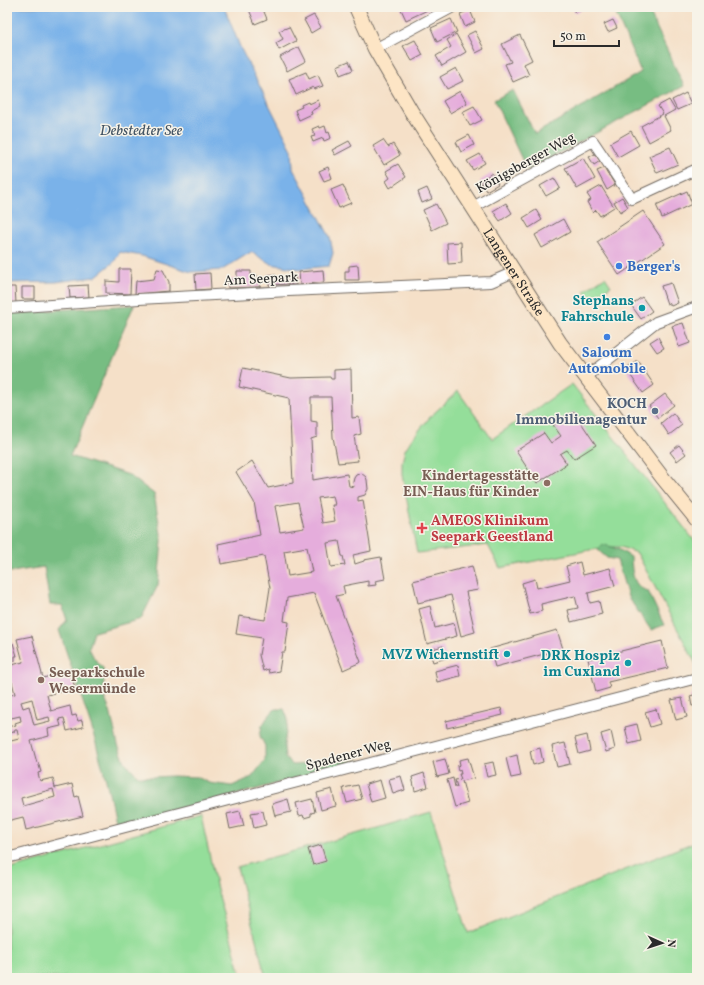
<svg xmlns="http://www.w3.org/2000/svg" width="704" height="985" viewBox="0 0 704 985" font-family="Vollkorn,serif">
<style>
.green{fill:#94de9a;stroke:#608462}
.forest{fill:#77bd82;stroke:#517456}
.water{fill:#7ab2e9;stroke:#526e8a}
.building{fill:#e5addc;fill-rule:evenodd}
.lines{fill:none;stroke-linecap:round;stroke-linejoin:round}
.street-casing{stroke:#726a62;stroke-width:12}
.secondary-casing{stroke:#726a62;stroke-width:16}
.street{stroke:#fff;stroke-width:10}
.secondary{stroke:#fde5c5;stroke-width:14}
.shop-dot{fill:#3f7fe0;stroke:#f7f3e8;stroke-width:1.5}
.culture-dot{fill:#0f9aa8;stroke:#f7f3e8;stroke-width:1.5}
.service-dot{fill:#5c6f8a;stroke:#f7f3e8;stroke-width:1.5}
.education-dot{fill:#8d6e63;stroke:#f7f3e8;stroke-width:1.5}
.health-dot{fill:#e0444e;stroke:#f7f3e8;stroke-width:1.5}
.labels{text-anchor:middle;stroke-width:3;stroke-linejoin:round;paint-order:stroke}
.street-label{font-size:14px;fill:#2b2b2b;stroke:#f7f3e8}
.shop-label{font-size:14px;font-weight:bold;fill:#366cbe;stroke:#f7f3e8;text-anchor:start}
.culture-label{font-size:14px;font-weight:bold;fill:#0d838f;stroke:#f7f3e8;text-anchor:end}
.service-label{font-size:14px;font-weight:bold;fill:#4e5e75;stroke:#f7f3e8;text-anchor:end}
.education-label{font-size:14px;font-weight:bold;fill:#785e54;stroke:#f7f3e8;text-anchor:end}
.health-label{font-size:14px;font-weight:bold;fill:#be3a42;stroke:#f7f3e8;text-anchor:start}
.water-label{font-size:15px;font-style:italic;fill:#435464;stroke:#f7f3e8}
</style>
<rect width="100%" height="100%" fill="#f7f3e8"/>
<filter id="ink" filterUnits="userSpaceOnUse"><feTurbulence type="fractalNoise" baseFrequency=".025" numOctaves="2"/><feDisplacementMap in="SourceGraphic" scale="8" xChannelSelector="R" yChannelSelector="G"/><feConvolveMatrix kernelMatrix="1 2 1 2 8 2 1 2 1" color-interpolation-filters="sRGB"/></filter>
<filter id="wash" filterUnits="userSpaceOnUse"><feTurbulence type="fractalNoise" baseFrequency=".012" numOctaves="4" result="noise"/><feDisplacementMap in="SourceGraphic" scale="16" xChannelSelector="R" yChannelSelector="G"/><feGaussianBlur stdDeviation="0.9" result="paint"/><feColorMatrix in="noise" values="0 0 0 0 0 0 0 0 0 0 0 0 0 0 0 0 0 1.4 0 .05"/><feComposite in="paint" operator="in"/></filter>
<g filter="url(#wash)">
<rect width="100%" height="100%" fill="#f5e0c8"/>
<!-- green -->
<path class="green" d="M605,277L611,286L590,300L584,291Z
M572,384L697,544V666L637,553L621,547H605L500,568L488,545L417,553L402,475V462L405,450L411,440L431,416L458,391L492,439Z
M431,812L468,933L697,841V978H266L237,867L374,829Z
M201,816L216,885L242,978H7V870Z"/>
<!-- forest -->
<path class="forest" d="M613,7H647L684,86L527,170L494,100L513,90L535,134L641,72Z
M134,305L70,456L129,475L154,494L162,540L158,585L141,619L94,632L89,648L94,658L103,668L104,679L103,694L110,711L118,745L125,762L138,776L152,777L172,776L197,777L209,783L232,786L252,777L265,760V746L260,736L262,726L267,718L275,709H284L288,719L284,745L285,758L293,765L360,760L221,799L116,825L106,780L92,729L59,630L67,620L62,605H50L44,567L11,572H7V313Z
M603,544L620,550L631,557C632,571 632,587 648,591L664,625L651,630L628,597L617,560L607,558L598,550Z"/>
<!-- water -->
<path class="water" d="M7,7H224L241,49L292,150L293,168L330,237L333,253L329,266L300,269L271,264L251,252L222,270L191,272L142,256L120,252L114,262L95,277L56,282L7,283Z"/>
<g id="blocks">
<!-- building -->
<path class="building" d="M248,7H262L267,19L255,24Z
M400,7H434L406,20Z
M572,7H588L575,13Z
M470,10L475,22L465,27L460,14Z
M314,15L321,27L311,33L304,20Z
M451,19L457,32L437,42L431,28Z
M613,20L617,28L608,32L604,24Z
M289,27L296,41L279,50L276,43L283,39L279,31Z
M475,31L484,49L476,53L467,35Z
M456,34L466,52L442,66L436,56L451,47L447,40Z
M520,35L532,60L524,64L529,75L513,82L505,64L511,62L502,44Z
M415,40L423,55L412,61L403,46Z
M299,47L306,61L287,71L280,57Z
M349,61L353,70L340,75L337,66Z
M456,68L463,81L447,89L440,77Z
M306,72L309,79L318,75L323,86L314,89L313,87L296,95L289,79Z
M460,91L467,103L450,113L443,101Z
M697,91V112L691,98L696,96L694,92Z
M686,93L691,104L677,110L672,100Z
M318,100L320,106L311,111L312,114L299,120L295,110L302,107L301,105L308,102L309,104Z
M669,100L675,110L664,116L671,130L649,142L641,126L663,114L658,106Z
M474,106L482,120L470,126L462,112Z
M319,126L320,128L325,126L327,133L329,132L331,138L324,141L323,138L313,142L311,137L315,136L312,129Z
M631,131L639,145L618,157L610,143Z
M469,135L474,145L461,152L456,142Z
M383,140L388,147L393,144L400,155L384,165L373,146Z
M349,141L352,146L335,155L332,150Z
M670,147L678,164L657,173L649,156Z
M480,154L485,163L473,170L467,161Z
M595,154L600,161L594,165L589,157Z
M583,158L595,179L577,189L565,168Z
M398,164L406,177L390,188L386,181L390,178L386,171Z
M328,167L332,178L324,181L319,171Z
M604,168L608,175H609L615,185L607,190L597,171Z
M492,173L498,184L486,191L480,181Z
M554,178L560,188L546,196L540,186Z
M343,185L351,203L339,208L331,190Z
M601,186L614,207L600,216L596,210L593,213L587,202L591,200L587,194Z
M427,188L432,199L422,203L418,192Z
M687,191L692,204L662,218L656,205Z
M622,197L628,207L620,212L614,202Z
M506,203L512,213L500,221L493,211Z
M436,204L446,223L432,230L423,210Z
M536,210L542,220L529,228L523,218Z
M643,211L665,244L619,275L597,242Z
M563,219L570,232L542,248L535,235Z
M461,242L462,263L448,264L447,243Z
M358,265L359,280H345V271H349V266Z
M119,269H131L130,294L106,293V281L119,282Z
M157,269L163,270L169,282V291L135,294L136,281L154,279Z
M323,270L324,282L300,285L299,272Z
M237,271H251V275H257V283H260V287L228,288V280L237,279Z
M210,273L211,289L196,290L195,274Z
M275,274V277L289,276V284L269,285L268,275Z
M291,276H295L296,285H291Z
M671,283L678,303L671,306L669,303L667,304L661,286Z
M88,285L89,297L70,298L69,286Z
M7,287H15L16,303H7Z
M22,287H35V299H22Z
M642,297L652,311L641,319L631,305Z
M683,323L690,343L679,347L672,326Z
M658,337L664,348L657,352L650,342Z
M638,361L654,385L643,393L626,369Z
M243,368L291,378L330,377L331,379H334V370L351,369L352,418L359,417L361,434L354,436L358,461L338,463L333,437L331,397H311V421L317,422V437L311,439L313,480L347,474L349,486L354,487L353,482L354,478L356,475L359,474L361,473L366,477L367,480L368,489L365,495L358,497V501L363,500L371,551L353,555L355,564L364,561V560L381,557L385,579L375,581L376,585L368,586V581L343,586L345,594L336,596L361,662L343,670L314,593L287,598L284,621L289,622L285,652H282L279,671L269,673L268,669L263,671L259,655L262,638L236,634L239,616L265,620L270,588L264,556L221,564L218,544L260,535L254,502L236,472L252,461L268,488L293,483L289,398L239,387ZM333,496L335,505H332L335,521L323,523L318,498ZM298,502L304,528L280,532L275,506ZM339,541L342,556H343L345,565L331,567L327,543ZM307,547L312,572L288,576L284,551Z
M665,394L674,405L658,418L649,406Z
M574,412L596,445L574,459L567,450L560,454L567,464L537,483L516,451L544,433L551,443L561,436L553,425Z
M673,413L682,425L669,435L661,423Z
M679,445L686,454L677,461L670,452Z
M580,562L583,575L610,568L615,586L588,593L590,603L599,601L602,614L571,622L568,610L578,608L575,596L541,604L542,611L530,614L522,583L535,579L537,588L570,580L566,566Z
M472,566L478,590L466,592L475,632L461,636L451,595L418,603L413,581Z
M430,606L435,628L454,623L457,636L427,644L419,609Z
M557,630L563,649L495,667L490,649Z
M32,636L43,678L70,671L75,688L47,695L51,711L70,706L72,716L76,715L78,721L82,720L83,727L67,731L64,718L59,719L61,726L48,729L49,736L31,741L37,763L38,762L41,772L38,773L40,781L53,778L55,788L72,784L75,797L78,796L83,816L26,830L23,817L7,821V742L19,739L17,730H15L14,732L9,733L7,738V727L16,725L15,723L21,721L20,716L7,719V696L15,694L12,682L7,683V644L13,643L17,656H15V661L11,662L12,665L23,662L17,639ZM32,699L37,720L49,717L50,721L34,725L29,706L23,708L21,702ZM53,789L55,797L23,806L21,798Z
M662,641L668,668L608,682L610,688L596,692L588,659Z
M443,646L446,658L433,662L429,650Z
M458,665L460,676L437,682L435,671Z
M697,694V705L692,706L690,696Z
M682,698L687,717L676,720L671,700Z
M501,708L503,715L447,728L446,721Z
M656,709L660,724L650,727L645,712Z
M637,724L641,741L629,744L625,727Z
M611,731L615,749L606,752L601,734Z
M587,735L590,751L579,754L575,738Z
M565,743L570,764L557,767L552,746Z
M540,748L543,762L533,765L530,751Z
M517,755L521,776L511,778L506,758Z
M468,758L474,778L462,781L468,803L455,807L447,780L453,778L455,787H457L455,780L461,779L459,774H461L460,770L458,771L457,766L460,765L459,760Z
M445,759L449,774L437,777L433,762Z
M493,762L496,775L487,777L484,764Z
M424,773L428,787L415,791L412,777Z
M401,776L405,790L393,794L389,779Z
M380,780L385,798L371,802L366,784Z
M358,785L362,799L347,803L343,788Z
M332,789L336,806L321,810L317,793Z
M288,799L291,812L275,816L272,804Z
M312,799L315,812L311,813V816L304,818L303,815L299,816L296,803Z
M240,811L244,826L230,829L227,814Z
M263,811L266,825L254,828L251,813Z
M321,845L326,861L313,865L308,849Z"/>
</g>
</g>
<g filter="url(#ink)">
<use href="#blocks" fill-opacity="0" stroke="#726a62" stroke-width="1"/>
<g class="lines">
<defs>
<path id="street" d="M375,49L453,7
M473,207L593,141L632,199L697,169
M7,308L139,299L289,291L491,282L514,272
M586,377L656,322L697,307
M7,858C237,798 467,737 697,678"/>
<g id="secondary">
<path id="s1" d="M356,7L375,49L411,111L560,343L662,477L697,520"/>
</g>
</defs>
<!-- street casing -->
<use href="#street" class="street-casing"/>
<!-- secondary casing -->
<use href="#secondary" class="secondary-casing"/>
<!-- street -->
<use href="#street" class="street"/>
<!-- secondary -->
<use href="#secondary" class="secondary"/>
</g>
</g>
<!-- markers -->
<g class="shop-dot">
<circle cx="619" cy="266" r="4"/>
<circle cx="607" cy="337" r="4"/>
</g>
<g class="culture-dot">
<circle cx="642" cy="308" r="4"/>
<circle cx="507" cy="654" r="4"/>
<circle cx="628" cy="663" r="4"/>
</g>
<circle class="service-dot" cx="655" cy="411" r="4"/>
<g class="education-dot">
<circle cx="547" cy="483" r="4"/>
<circle cx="41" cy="680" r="4"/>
</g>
<path class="health-dot" d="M420 522h4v4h4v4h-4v4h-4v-4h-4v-4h4z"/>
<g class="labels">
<!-- street labels -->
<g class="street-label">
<text transform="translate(525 162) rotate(-29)" y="5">Königsberger Weg</text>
<text dy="5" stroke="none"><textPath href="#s1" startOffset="309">Langener Straße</textPath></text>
<text transform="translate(261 278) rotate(-3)" y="5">Am Seepark</text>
<text transform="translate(348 754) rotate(-15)" y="5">Spadener Weg</text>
</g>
<!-- shop labels -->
<g class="shop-label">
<text x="627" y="271">Berger's</text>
<text x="607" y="357" text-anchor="middle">Saloum<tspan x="607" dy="16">Automobile</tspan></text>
</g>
<!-- culture labels -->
<g class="culture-label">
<text x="634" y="305">Stephans<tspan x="634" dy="16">Fahrschule</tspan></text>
<text x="499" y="659">MVZ Wichernstift</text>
<text x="620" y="660">DRK Hospiz<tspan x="620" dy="16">im Cuxland</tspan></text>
</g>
<!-- service labels -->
<g class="service-label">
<text x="647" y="408">KOCH<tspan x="647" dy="16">Immobilienagentur</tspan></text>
</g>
<!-- education labels -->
<g class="education-label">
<text x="539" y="480">Kindertagesstätte<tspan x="539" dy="16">EIN-Haus für Kinder</tspan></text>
<text x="49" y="677" text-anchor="start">Seeparkschule<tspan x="49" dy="16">Wesermünde</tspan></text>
</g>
<!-- health labels -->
<g class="health-label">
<text x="431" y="525">AMEOS Klinikum<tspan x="431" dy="16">Seepark Geestland</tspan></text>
</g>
<!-- water labels -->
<g class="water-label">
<text x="141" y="135">Debstedter See</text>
</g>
</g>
<!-- margin -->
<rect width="704" height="985" fill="none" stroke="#f7f3e8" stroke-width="24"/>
<!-- north arrow -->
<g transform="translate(662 943) rotate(93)" stroke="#f7f3e8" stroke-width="3" paint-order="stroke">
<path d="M0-3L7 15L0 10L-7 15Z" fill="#2b2b2b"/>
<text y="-6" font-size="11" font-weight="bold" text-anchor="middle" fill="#2b2b2b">N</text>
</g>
<!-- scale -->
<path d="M554 40v6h65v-6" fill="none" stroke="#2b2b2b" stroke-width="2"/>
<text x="560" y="40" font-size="12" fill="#2b2b2b" stroke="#f7f3e8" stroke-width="3" paint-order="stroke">50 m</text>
</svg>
